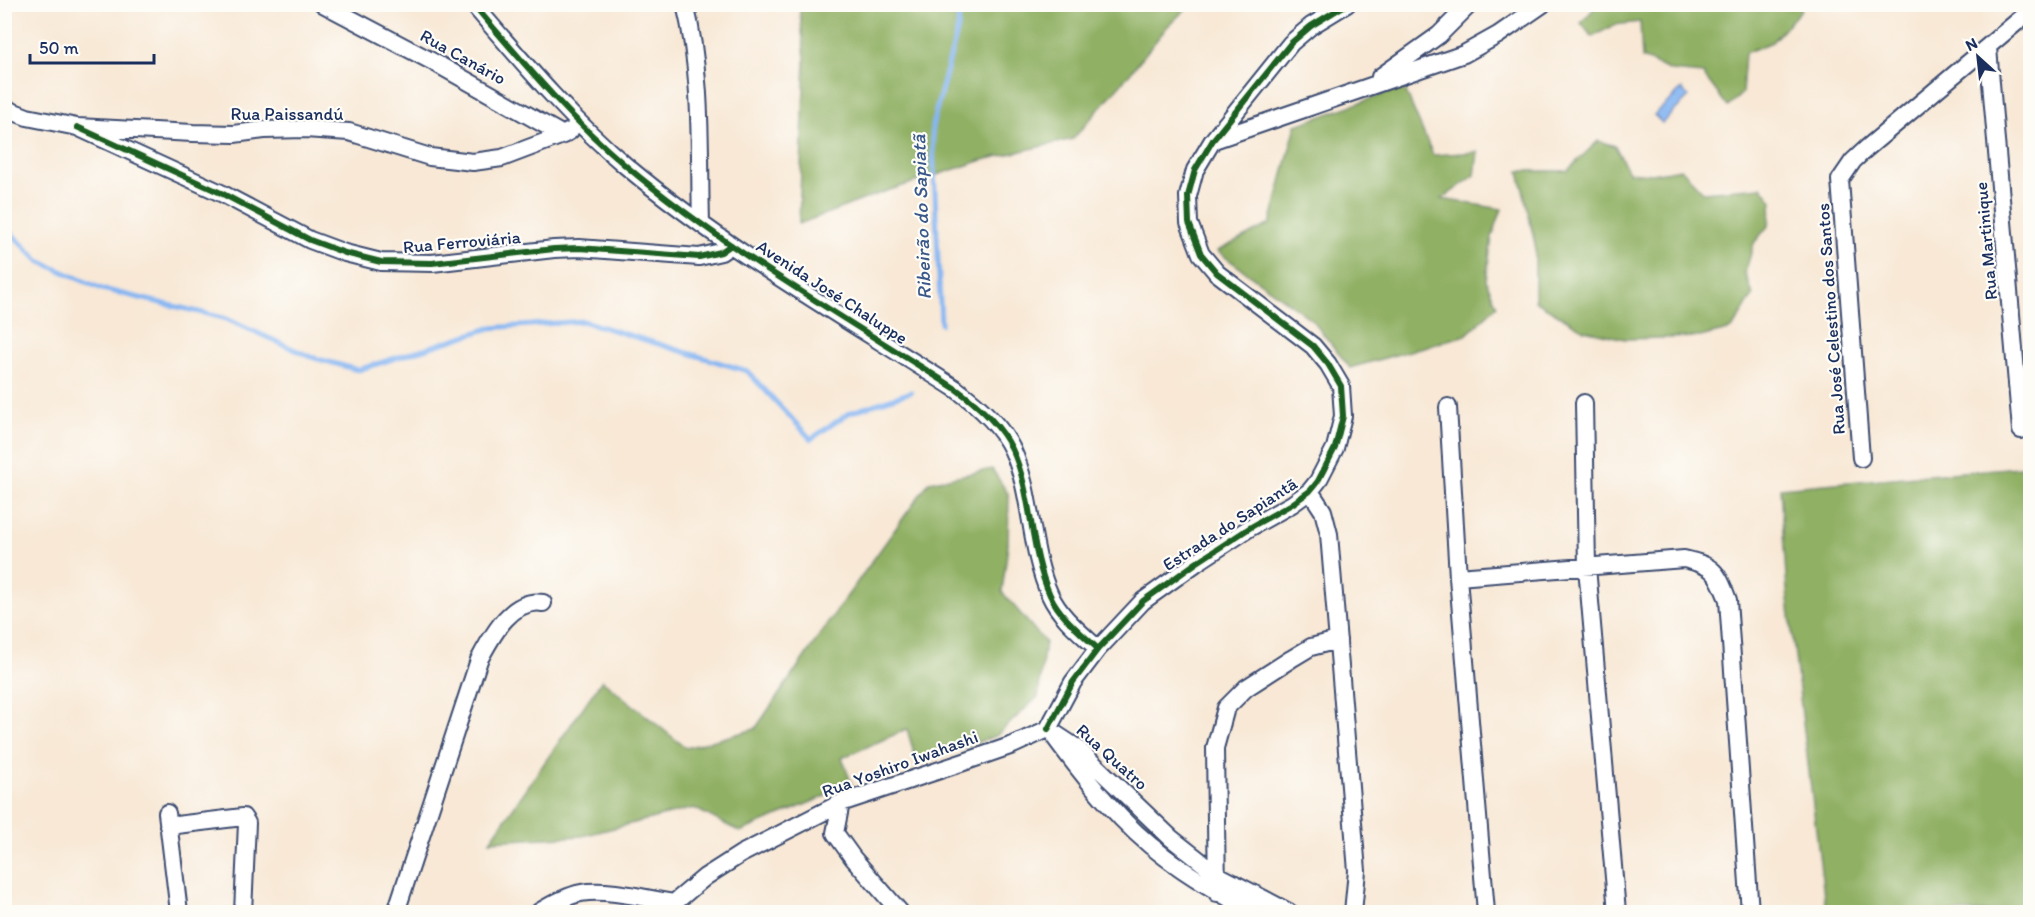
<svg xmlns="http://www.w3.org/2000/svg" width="2035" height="917" viewBox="0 0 2035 917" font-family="Itim,sans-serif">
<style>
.forest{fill:#90b063;stroke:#567060;stroke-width:1.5}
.water{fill:#86b6f2;stroke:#5072a8;stroke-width:1.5}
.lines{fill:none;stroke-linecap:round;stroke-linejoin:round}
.stream{stroke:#86b6f2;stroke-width:5}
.minor-casing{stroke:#3c4b70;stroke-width:20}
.minor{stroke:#fff;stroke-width:16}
.cycleway-casing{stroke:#fdfcf7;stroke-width:10}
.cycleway{stroke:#1b5e20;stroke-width:6}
.labels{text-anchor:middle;stroke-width:4.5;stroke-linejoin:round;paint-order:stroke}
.street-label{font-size:18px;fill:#1b2f5e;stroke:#fdfcf7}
.water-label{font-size:20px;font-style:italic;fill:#3b588a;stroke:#fdfcf7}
</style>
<rect width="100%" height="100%" fill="#fdfcf7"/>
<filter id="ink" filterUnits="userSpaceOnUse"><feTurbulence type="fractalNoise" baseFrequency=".0167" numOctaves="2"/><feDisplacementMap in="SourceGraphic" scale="12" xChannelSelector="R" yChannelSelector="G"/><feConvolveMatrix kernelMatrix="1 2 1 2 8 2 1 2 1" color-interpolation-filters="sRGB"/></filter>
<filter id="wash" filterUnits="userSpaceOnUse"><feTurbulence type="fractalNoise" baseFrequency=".008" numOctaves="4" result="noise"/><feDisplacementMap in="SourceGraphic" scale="24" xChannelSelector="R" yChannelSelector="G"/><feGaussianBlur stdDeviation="1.35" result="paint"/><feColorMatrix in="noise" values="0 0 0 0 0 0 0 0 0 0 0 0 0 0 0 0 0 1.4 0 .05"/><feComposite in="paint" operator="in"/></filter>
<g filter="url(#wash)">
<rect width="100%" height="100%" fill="#f8e8d5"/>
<!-- forest -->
<path class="forest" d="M1598,4H1802V5L1801,10L1772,42L1745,53L1742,93L1728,107L1703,74L1671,71L1642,58L1640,22L1614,25L1592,37L1581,23Z
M799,5V4L1190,5L1167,27L1126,78L1073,139L983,160L884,192L799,224L805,58Z
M1404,87L1433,155L1478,152L1475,175L1442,199L1502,209L1492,237L1486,280L1497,306L1466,335L1350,368L1312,320L1217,251L1270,224L1296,125Z
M1598,141L1615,146L1629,172L1652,174L1681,169L1703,192L1762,187L1772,201L1769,225L1754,243L1745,273L1753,295L1732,329L1700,337L1625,339L1584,330L1535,301V244L1519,171H1567Z
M2030,466V912H1826L1787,591L1780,488Z
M992,469L1009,495L1008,545L1002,592L1045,642L1038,697L996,736L917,763L907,729L842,758L852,785L740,832L694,808L582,836L490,841L602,680L686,748L755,729L835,613L929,482Z"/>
<!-- water -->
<path class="water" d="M1682,89L1689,97L1662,123L1654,115Z"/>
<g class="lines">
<!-- stream -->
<path class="stream" d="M4,226L39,261L102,289L224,318L311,357L358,370L490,328L583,321L747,371L811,439L849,413L911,392
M941,324L932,126L958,28L960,4"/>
</g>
</g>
<g filter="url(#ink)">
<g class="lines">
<defs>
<path id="minor" d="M323,4L439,65L563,135L570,131
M473,4C521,60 569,118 626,166C728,251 845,318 956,389C978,405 1000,424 1012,449C1033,494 1029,549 1050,595C1060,617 1081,633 1098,649
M685,4C703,76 699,151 701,224
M1988,48L2021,430
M1380,77L1439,35L1470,4
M4,108L27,117L77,127L193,133L234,134L264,130L305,129L349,132L430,157L473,162L502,158L563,135
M77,127L221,193L310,240L345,253L381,262L432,263L554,249L579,248L699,257L721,252L731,245
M1214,140L1464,54L1498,35L1543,4
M1584,403L1587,567L1617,912
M1448,407L1458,577L1486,912
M1861,458L1840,180L1853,161L1867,148L2030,11
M1310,491L1323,511L1329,534L1357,871L1353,912
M1458,577L1684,559C1714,566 1717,571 1728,600L1750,912
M1048,729L1073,682L1098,649L1143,601L1196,563L1251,527L1292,504L1310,491L1318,481L1335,448L1343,416L1341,386L1328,364L1313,346L1217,273L1201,254L1189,223L1188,196L1195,170L1213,140L1291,43L1311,26L1347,4
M1048,729L1077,748L1171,838L1218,875L1289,912
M1056,739C1087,781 1123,826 1165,857C1193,878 1224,896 1255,912
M841,803L835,833L853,858L900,912
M167,813L179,912
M168,826L243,817L247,823L243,912
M1217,893L1215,748L1226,708L1246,688L1291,659L1311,647L1338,640
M396,912L479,660C492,636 511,598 543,603
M539,912C552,904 566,896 581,893C607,888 648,899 674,903L705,877L741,854L841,803L964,762L1013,745L1048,729"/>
</defs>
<!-- minor casing -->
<use href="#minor" class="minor-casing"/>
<!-- minor -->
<use href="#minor" class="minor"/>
<defs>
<path id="cycleway" d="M473,4C521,60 569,118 626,166C728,251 845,318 956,389C978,405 1000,424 1012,449C1033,494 1029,549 1050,595C1060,617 1081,633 1098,649
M77,127L221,193L310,240L345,253L381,262L432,263L554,249L579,248L699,257L721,252L731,245
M1048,729L1073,682L1098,649L1143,601L1196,563L1251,527L1292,504L1310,491L1318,481L1335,448L1343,416L1341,386L1328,364L1313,346L1217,273L1201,254L1189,223L1188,196L1195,170L1213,140L1291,43L1311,26L1347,4"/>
</defs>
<!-- cycleway casing -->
<use href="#cycleway" class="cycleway-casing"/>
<!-- cycleway -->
<use href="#cycleway" class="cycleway"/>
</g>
</g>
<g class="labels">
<!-- street labels -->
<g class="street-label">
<text transform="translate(463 57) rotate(29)" y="6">Rua Canário</text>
<text x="287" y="120">Rua Paissandú</text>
<text transform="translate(1986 241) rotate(-95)" y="6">Rua Martinique</text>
<text transform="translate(462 242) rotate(-5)" y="6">Rua Ferroviária</text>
<text transform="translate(832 292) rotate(33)" y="6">Avenida José Chaluppe</text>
<text transform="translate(1831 319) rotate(-94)" y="6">Rua José Celestino dos Santos</text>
<text transform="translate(1230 524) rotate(-33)" y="6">Estrada do Sapiantã</text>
<text transform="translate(1112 757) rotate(42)" y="6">Rua Quatro</text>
<text transform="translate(900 764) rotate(-20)" y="6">Rua Yoshiro Iwahashi</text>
</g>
<!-- water labels -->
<g class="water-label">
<text transform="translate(921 217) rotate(-92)" y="7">Ribeirão do Sapiatã</text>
</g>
</g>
<!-- margin -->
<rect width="2035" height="917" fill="none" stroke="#fdfcf7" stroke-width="24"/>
<!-- north arrow -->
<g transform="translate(1978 57) rotate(333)" stroke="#fdfcf7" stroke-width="4.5" paint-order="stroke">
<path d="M0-4.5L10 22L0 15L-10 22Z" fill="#1b2f5e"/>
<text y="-9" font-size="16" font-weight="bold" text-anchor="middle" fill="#1b2f5e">N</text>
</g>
<!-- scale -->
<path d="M30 54v9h124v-9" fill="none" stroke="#1b2f5e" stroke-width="3"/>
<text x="39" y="54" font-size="18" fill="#1b2f5e" stroke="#fdfcf7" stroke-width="4.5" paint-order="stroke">50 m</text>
</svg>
